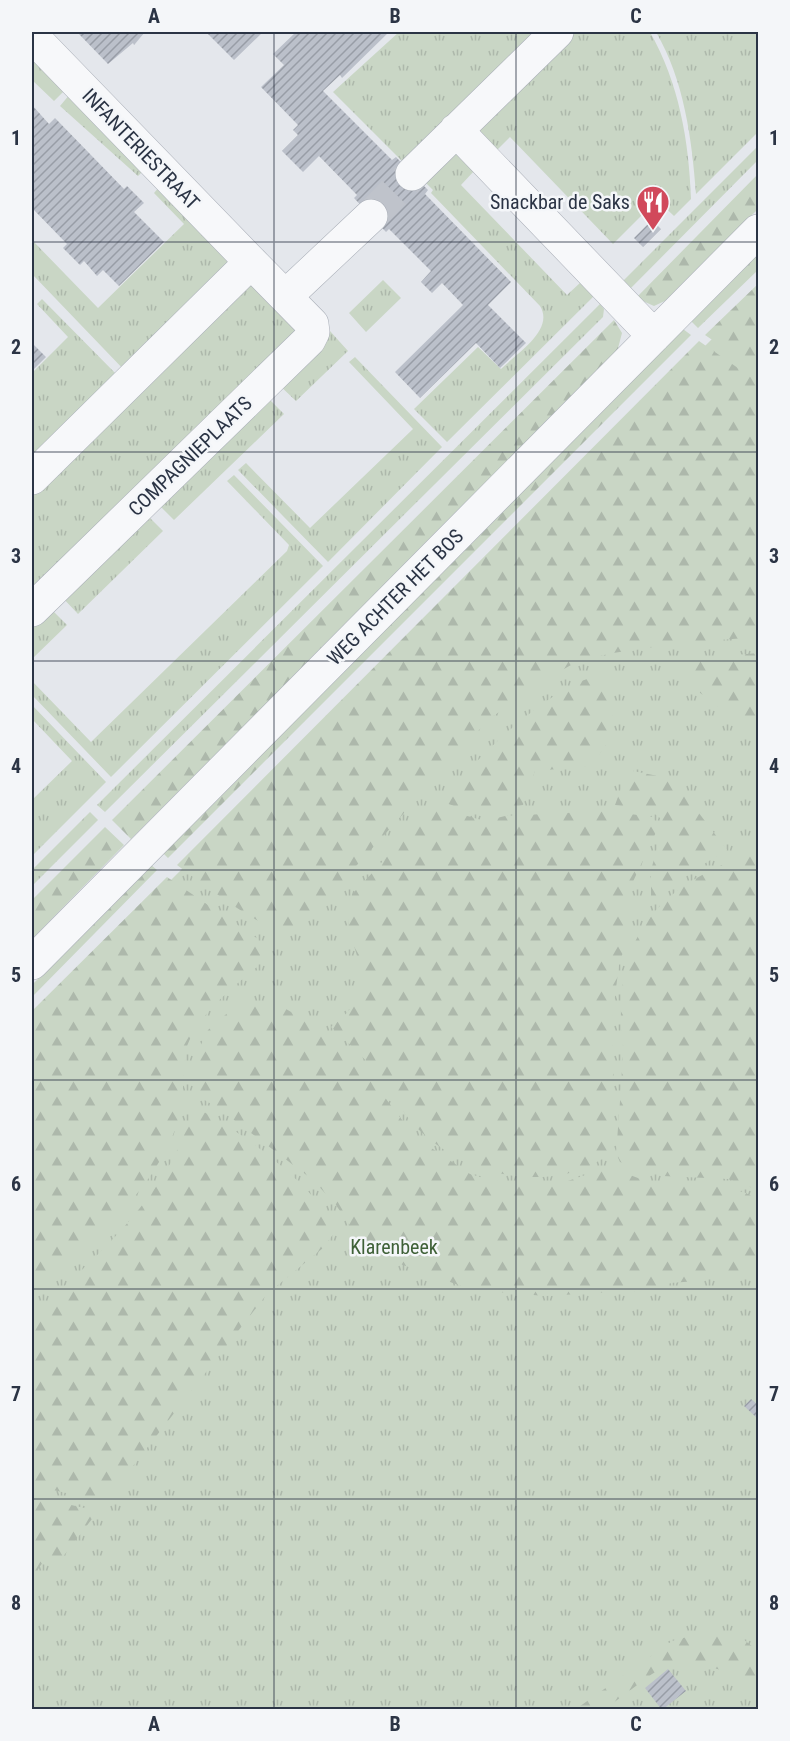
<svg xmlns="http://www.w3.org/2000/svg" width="790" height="1741" viewBox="0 0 790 1741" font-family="'Roboto Condensed',sans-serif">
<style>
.grass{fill:url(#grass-tufts)}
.forest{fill:url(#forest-firs)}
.building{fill:url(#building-hatch)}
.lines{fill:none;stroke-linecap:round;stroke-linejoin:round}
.minor-tunnel{stroke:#bfc3cb;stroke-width:33;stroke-dasharray:33 16;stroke-linecap:butt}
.minor-casing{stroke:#a9aeb7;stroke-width:34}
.minor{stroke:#f7f8fa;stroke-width:33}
.grid{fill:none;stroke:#2b3445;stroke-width:1.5;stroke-opacity:0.55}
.labels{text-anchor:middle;stroke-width:5;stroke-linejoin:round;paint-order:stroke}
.street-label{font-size:20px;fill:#2b3445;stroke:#f4f6f9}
.poi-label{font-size:20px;fill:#2b3445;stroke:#f4f6f9;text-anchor:end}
.park-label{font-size:20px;fill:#3f6138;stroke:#f4f6f9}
.neatline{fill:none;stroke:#2b3445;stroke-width:2}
.grid-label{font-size:20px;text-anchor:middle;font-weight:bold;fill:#2b3445}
</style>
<defs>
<pattern id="grass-tufts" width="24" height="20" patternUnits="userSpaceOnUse" patternTransform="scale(1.5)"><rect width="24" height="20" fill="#c9d6c5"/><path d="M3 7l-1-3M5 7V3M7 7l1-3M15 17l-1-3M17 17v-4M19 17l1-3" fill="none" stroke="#adb8ab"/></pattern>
<pattern id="forest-firs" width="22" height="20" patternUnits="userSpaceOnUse" patternTransform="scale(1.5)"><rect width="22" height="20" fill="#c9d6c5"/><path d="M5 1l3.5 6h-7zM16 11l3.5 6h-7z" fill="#adb8ab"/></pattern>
<pattern id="building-hatch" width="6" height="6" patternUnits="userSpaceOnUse" patternTransform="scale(1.5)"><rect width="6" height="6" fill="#bbc0ca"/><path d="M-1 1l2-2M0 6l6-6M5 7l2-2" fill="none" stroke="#989da6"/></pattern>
</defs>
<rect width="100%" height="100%" fill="#e4e7ec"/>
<!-- grass -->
<path class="grass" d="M399,32H543L408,167L333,92Z
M571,32H650C679,83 689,141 691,199L674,216L657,200L613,244L510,137L494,153L479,137L480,123Z
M656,32H758V132L696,194C692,139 684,80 656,32Z
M36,58L66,89L54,101L32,80V63Z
M70,94L144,170L138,176L60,106Z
M758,146V160L629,290L621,283Z
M455,151L475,170L461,185L567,295L581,282L594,296L447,442L414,409L478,347L501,369C516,354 555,330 540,306L431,193L433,190L421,178Z
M160,186L232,260L127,373L32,274V240L98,308L184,224L154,193Z
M758,253V270L698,328L691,321Z
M248,280L303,335L32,598V490Z
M383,280L401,298L366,332L349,313Z
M758,293V1709H32V1019Z
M42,299L121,379L32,466V373L68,337L37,304Z
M600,304L604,309L603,317L105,812L97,805Z
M330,331L348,351L296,401L277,383Z
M355,357L442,447L328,562L238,470L246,463L310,528L413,429L349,362Z
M265,395L284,414L174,520L156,502Z
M234,475L323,566L111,777L32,695V681L91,742L287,551L289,545L227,481Z
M144,512L163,531L78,614L60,595Z
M48,606L67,625L32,659V622Z
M32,705L106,782L32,856V800L72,761L32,719Z
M90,812L98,820L32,886V870Z"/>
<!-- forest -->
<path class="forest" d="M758,174V209L667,300L654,306L636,298Z
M758,284V371L705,335Z
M614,320L622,333L617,352L131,839L112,820Z
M683,329L691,335L168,858L162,852Z
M699,341L758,382V637L681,643L613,653L578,661L550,677L489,719L338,886C326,901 308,929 287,931C265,933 198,880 177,865Z
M758,653V739L694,688L679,660Z
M612,672L613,735L591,766L535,771L523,805L480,815L440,801C478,758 521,714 572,685C584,679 599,676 612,672Z
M628,770L673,779L727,850L681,878L651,904V870L664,824C657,807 631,808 615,805Z
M432,806L485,821L505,816L607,811L653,817L658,828L630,888L628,915L630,930L619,965L612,1019L614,1071L607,1155C588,1171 557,1178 533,1177C489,1177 445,1157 414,1125C403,1113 395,1097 385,1084C369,1062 351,1045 331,1027C395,980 332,938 352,896C356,888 367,879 373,872C393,850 412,828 432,806Z
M105,827L124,845L32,939V900Z
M758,852V1190L728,1179L663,1176L620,1162L616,1153C619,1116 622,1080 623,1043C623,1035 621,1028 621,1020C619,954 644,905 704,874C722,865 738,855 758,852Z
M150,864L157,870L32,997V985Z
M167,877L258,939L261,952L258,966C230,990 198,1014 186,1049C183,1075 184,1106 175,1130C148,1198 84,1250 32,1297V1011Z
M251,1000L286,1009L325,1032L351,1053L415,1137L470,1174L490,1180L545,1187L556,1185L609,1167L651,1183L725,1187L746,1193L758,1200V1266L697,1281L670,1283L665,1293L627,1291L546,1296L497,1292L464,1287L378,1256L364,1247L336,1205L313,1180L218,1108L201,1098L196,1090L198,1051L208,1030L240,1002Z
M199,1109C247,1136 309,1181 337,1229L323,1248L267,1294L108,1498L100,1501L32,1485V1316C94,1259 169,1196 192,1111Z
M32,1496L93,1510L95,1515L62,1558H50C37,1564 33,1577 39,1589L32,1599Z
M721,1632L743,1639L758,1651V1684L725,1671L679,1659L652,1674L605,1709H576L672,1641L694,1635Z"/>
<!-- building -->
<path class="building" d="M77,32H145L134,45L133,43L108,64Z
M206,32H263L234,60Z
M296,32H389L342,78L340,75L323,91L392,160L396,157L412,174L428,190L425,194L511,282L488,305L526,343L500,368L476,343L420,398L395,372L463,305L442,283L432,293L421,282L431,271L389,229L386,232L371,216L354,198L357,195L319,156L303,172L282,151L298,135L293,130L298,125L261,87L284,65L273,54Z
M32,105L49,124L55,118L124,189L127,186L144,203L134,212L164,242L119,286L103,270L97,276L84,261L80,265L63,248L67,244L32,208Z
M652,220L661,229L643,247L634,238Z
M32,343L46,357L32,371Z
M751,1399L757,1404L758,1403L757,1418L744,1406Z
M668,1669L686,1691L662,1710L645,1688Z"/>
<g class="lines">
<!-- minor-tunnel -->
<path class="minor-tunnel" d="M371,216L412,174"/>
<defs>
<path id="minor" d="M32,36L251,262
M456,130L654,336
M412,174L557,32
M286,296L371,216
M32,478L251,262L312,324L313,332L309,340L32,610
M32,963L758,231"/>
</defs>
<!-- minor casing -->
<use href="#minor" class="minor-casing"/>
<!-- minor -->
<use href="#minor" class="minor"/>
</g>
<!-- grid -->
<path class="grid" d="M274,32V1710M516,32V1710M32,242H758M32,452H758M32,661H758M32,870H758M32,1080H758M32,1289H758M32,1499H758"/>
<!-- icons -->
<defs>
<symbol id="restaurant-pin" viewBox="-11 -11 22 30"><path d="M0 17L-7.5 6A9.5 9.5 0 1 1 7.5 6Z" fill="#d1495b" stroke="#f4f6f9"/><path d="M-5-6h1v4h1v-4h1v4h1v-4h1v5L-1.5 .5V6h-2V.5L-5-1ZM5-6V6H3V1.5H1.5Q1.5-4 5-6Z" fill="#fff"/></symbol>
</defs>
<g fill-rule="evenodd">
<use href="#restaurant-pin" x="634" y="183" width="38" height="52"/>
</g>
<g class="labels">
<!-- street labels -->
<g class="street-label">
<text transform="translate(141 149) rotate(46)" y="7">INFANTERIESTRAAT</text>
<text transform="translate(190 456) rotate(-44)" y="7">COMPAGNIEPLAATS</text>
<text transform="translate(395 597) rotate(-45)" y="7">WEG ACHTER HET BOS</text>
</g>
<!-- poi labels -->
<g class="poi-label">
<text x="630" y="209">Snackbar de Saks</text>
</g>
<!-- park labels -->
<g class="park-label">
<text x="394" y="1254">Klarenbeek</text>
</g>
</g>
<!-- border -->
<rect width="790" height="1741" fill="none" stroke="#f4f6f9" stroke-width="66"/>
<rect x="33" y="33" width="724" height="1675" class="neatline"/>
<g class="grid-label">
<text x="154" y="23">A</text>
<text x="395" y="23">B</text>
<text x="636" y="23">C</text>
<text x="16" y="145">1</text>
<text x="774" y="145">1</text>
<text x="16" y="354">2</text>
<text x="774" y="354">2</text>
<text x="16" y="563">3</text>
<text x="774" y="563">3</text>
<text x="16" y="773">4</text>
<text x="774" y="773">4</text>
<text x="16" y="982">5</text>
<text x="774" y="982">5</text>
<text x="16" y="1191">6</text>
<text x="774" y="1191">6</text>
<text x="16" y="1401">7</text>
<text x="774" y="1401">7</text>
<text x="16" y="1610">8</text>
<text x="774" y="1610">8</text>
<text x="154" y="1731">A</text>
<text x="395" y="1731">B</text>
<text x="636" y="1731">C</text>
</g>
</svg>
